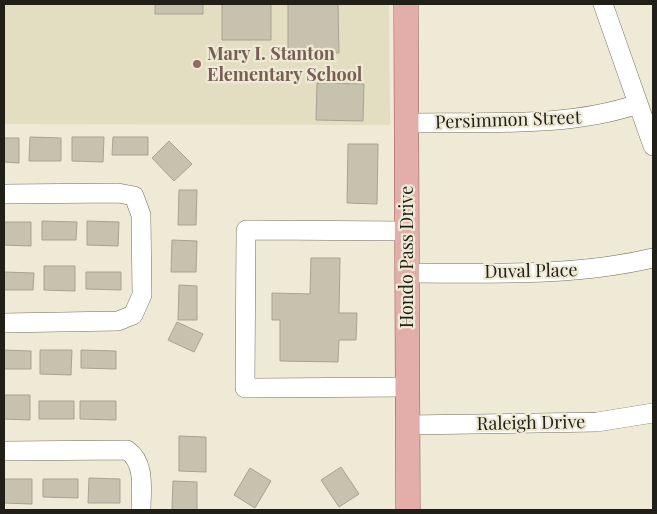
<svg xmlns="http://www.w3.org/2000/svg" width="657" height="514" viewBox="0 0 657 514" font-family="'Playfair Display',serif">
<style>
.built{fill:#e3ddc2}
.building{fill:#c6c2ae;stroke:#a7a390}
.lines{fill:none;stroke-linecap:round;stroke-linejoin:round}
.minor-casing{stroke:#706d5b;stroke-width:20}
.major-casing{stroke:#935951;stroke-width:25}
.minor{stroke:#fff;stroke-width:19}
.major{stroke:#e3ada9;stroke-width:24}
.education-dot{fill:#8d6e63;stroke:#eeead5;stroke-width:2}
.labels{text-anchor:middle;stroke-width:4.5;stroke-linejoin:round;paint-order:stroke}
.education-label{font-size:18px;font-weight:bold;fill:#785e54;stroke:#eeead5;text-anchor:start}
.street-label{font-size:18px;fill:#212018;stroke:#eeead5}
</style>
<rect width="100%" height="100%" fill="#eeead5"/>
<!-- built -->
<path class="built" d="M4,4H389L390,125L4,124Z"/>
<!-- building -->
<path class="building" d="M155,4H203V14H155Z
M222,4H271V40H222Z
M288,4H338L339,53H288Z
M317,83L364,84L363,121L316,120Z
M30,137L61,138V161H29Z
M72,137H104L103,162L72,161Z
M113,137H148V155H112Z
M4,138H19V163L4,162Z
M169,141L192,164L174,181L152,158Z
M348,144H378L377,204L347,203Z
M179,190H197L196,225H178Z
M42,221L77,222L76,240H42Z
M87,221L119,222L118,246L87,245Z
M4,222H31V246L4,245Z
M172,240L197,241L196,272H171Z
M311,258H340L339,313H357L356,340H339L338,362L280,361V320H272V293L310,294Z
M44,266H75V291L44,290Z
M4,272L34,273L33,290H4Z
M86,272H121V290L86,289Z
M179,285L197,286V320H178Z
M177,322L203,334L194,352L168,340Z
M4,350L31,351V369H4Z
M40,350H72L71,375L40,374Z
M81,350L116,351V369L81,368Z
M4,395H30V420L4,419Z
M39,401H74V419H39Z
M80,401H116V420L80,419Z
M179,436L206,437V472L179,471Z
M341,467L359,494L339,507L321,480Z
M250,468L271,481L255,508L234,495Z
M89,478L120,479V503H88Z
M4,479H32V504L4,503Z
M43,479H78V498L43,497Z
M173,481L197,482V510H172Z"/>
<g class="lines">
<defs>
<path id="minor" d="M603,4L653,146
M407,123C484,121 564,129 638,104
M4,194L118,193L134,196L141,215L142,295L133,315L118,321L4,323
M407,231L246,230L245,388L408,387
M407,273C490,273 572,277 653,258
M408,425L597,422L653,413
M4,451L127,450C146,463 141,490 141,510"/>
<path id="major" d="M406,4L408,510"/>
</defs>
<!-- minor casing -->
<use href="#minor" class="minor-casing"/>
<!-- major casing -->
<use href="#major" class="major-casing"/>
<!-- minor -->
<use href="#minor" class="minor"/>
<!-- major -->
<use href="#major" class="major"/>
</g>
<!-- markers -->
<circle class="education-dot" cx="197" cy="64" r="5"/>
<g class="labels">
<!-- education labels -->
<g class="education-label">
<text x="207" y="60">Mary I. Stanton<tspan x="207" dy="21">Elementary School</tspan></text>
</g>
<!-- street labels -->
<g class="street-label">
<text transform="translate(508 120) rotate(-2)" y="6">Persimmon Street</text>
<text transform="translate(407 257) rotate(-90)" y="6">Hondo Pass Drive</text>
<text transform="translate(531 271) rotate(-1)" y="6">Duval Place</text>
<text transform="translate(531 423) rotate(-1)" y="6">Raleigh Drive</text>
</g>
</g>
<!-- border -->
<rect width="657" height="514" fill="none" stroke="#212018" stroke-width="10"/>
</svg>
